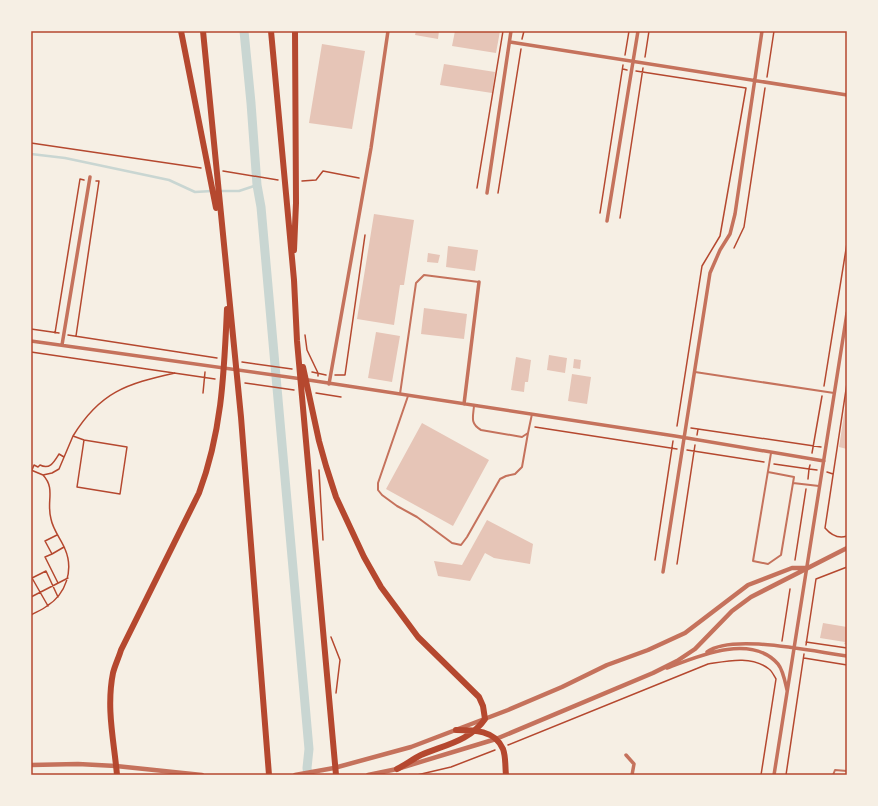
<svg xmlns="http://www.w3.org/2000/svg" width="878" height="806" viewBox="0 0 878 806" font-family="Barlow,sans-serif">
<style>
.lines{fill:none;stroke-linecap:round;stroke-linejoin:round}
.stream{stroke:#c9d6d2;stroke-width:2.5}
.canal{stroke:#c9d6d2;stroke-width:9}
.building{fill:#e6c5b7}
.path{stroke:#b5482f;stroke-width:1.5}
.service{stroke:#c5725c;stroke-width:2}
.minor{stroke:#c5725c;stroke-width:3.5}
.tertiary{stroke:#c5725c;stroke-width:4.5}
.motorway{stroke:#b5482f;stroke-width:6}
.neatline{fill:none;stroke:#b5482f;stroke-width:1.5}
</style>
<rect width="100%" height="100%" fill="#f6efe4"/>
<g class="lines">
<!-- stream -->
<path class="stream" d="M31,154L65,158L169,180L195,192L212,191
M219,191H239L257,185"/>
<!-- canal -->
<path class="canal" d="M244,31L251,103L257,185L261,207L309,749L307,768L308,775"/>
</g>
<!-- building -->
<path class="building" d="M416,31H439L438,39L415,35Z
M455,31H500L496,53L452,46Z
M322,44L365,51L352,129L309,123Z
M444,64L495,72L492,93L440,85Z
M374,214L414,220L404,285H400L394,325L357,319Z
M448,246L478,250L475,271L446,267Z
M428,253L440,255L438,263L427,262Z
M424,308L467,314L464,339L421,334Z
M376,332L400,336L392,382L368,378Z
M549,355L567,358L565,373L547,370Z
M516,357L531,360L528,382H525L524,392L511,390Z
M574,359L581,360L580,369L573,368Z
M572,374L591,377L587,404L568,401Z
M846,402H847V449L839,447Z
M422,423L489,460L453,526L386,489Z
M487,520L533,544L530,564L494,558L485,553L470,581L438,576L434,561L462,565Z
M823,623L847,627V645L844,644L845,642L820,638Z"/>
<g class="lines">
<!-- path -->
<path class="path" d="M522,39L524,31
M625,55L629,31
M645,57L649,31
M623,69L627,70
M636,71L746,88L720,236L702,266L677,426
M767,77L774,31
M31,143L201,168
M223,171L278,180
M302,181L316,180L323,171L359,178
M477,188L503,31
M498,193L521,49
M600,213L623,65
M620,218L643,68
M734,248L744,227L765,88
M31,329L59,333
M55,333L80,179L84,180
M68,335L217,358
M305,335L307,350L318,373V376
M76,336L99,181H96
M31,352L215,379
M242,362L292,369
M312,372L326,375
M335,375H345L365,235
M245,383L294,390
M847,383L825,528C831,535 838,539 847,536
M824,386L847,243
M203,393L205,372
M316,393L341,397
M535,427L677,449
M691,428L698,429L697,435
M698,429L821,447
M84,440L127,447L120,494L77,487L84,440L73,436C100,392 126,384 175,373
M687,450L764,462
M812,453L822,396
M774,464L809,469L808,479
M810,465L809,469L817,470
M31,470L43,475L52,473L59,469L73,436
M32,470L34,465L38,467L40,465C50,470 54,462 59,454L64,457
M319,470L323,540
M827,472L833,474
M57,535L45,541L52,554L64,547
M52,554L45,557L58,583
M655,560L673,441
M795,560L806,489
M677,564L695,445
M31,597L68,578
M48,606L32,578L46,571L58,597
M31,615C36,612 42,610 47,606C66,594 74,570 65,549C61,539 53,530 51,519C46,501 56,489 43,475
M331,637L340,660L336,693
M782,641L790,589
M806,642L847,648
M806,645L816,579L847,567
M804,658L847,665
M508,745L708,664C727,661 751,655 769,669C772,671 774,676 776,679L761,775
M417,775L451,767L495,750
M786,775L804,654"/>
<!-- service -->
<path class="service" d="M695,372L834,393
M400,394L416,283L424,275L479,282
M408,396L378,483V490L382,495L397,506L417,517L452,543L461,545L467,537L500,479L506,476L515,474L522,467L528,433
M474,406C473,417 470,424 481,430L522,437L528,433L532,414
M768,472L794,477L781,555L768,564L753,561L771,453
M793,483L819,486
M833,775L835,770L847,771"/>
<!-- minor -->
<path class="minor" d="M510,42L847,95
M487,193L511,31
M607,221L638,31
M31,341L302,379L675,436L824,461
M62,345L90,177
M329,384L371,148L388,31
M464,404L479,282
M663,572L710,273L720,250L730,234L735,214L762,31
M707,652C732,633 815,652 847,656
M667,668C698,656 751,633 778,664C783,670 785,681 787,690
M626,755L634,764L632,775
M774,775L847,313"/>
<!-- tertiary -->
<path class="tertiary" d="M31,765L78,764L116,766L202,775
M295,775L334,768L411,747L508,710L562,687L607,665L648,650L685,633L748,585L792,568H806
M368,775L397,769L496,739L653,673L677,661L695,649L732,611L751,597L847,548"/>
<!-- motorway -->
<path class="motorway" d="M181,31L216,208
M203,31L241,417L269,775
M271,31L294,280L297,341L336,775
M294,250L296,203L295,31
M303,367L319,441L326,466L336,497L364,557L381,587L418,637L479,697L483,706L485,719C470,741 444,745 421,755C413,759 405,765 397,769
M456,730C474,730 495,730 503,749C506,757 505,767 506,775
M117,775C114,741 106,708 113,673C115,665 119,657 121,650L199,493C222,431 224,374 227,309"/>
</g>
<!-- border -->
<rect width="878" height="806" fill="none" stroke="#f6efe4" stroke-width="64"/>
<rect x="32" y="32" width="814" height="742" class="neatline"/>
</svg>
